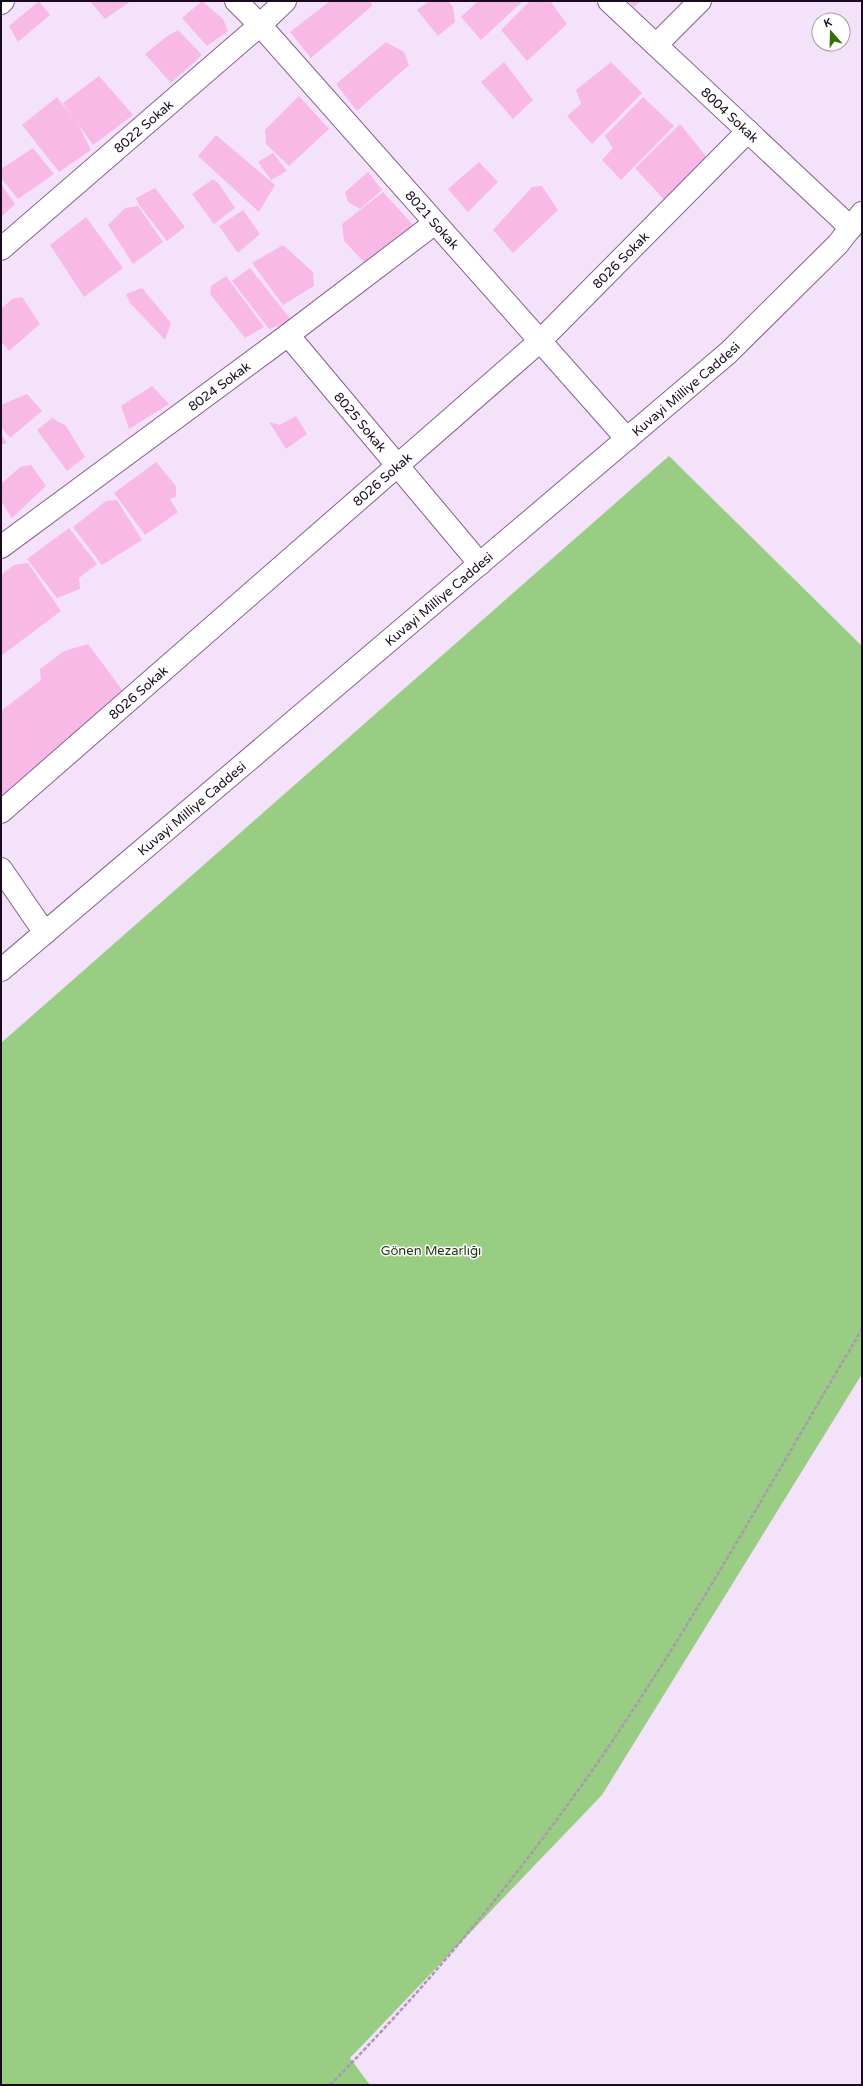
<svg xmlns="http://www.w3.org/2000/svg" width="863" height="2086" viewBox="0 0 863 2086" font-family="'Varela Round',sans-serif">
<style>
.green{fill:#99cd83}
.building{fill:#f8b9e7}
.lines{fill:none;stroke-linecap:round;stroke-linejoin:round}
.minor-casing{stroke:#875f95;stroke-width:24}
.secondary-casing{stroke:#875f95;stroke-width:24}
.path{stroke:#a998af;stroke-width:2.5;stroke-dasharray:4 2;stroke-linecap:butt}
.minor{stroke:#fff;stroke-width:22}
.secondary{stroke:#fff;stroke-width:22}
.labels{text-anchor:middle;stroke-width:3;stroke-linejoin:round;paint-order:stroke}
.street-label{font-size:13px;fill:#190a1f;stroke:#fff}
.park-label{font-size:13px;fill:#1c3411;stroke:#fff}
</style>
<rect width="100%" height="100%" fill="#f4e2fa"/>
<!-- green -->
<path class="green" d="M669,456L862,646V1374L602,1795L350,2058L370,2085H1V1043Z"/>
<!-- building -->
<path class="building" d="M39,1L50,15L18,42L9,26Z
M90,1H131L105,19Z
M202,1L223,19L228,31L207,46L182,18Z
M330,1H371L372,6L311,58L290,32Z
M429,1H448L453,7L455,22L438,36L417,10Z
M478,1H523L481,40L461,17Z
M530,1H550L567,24L527,61L501,30Z
M629,1H641L634,7Z
M178,30L202,55L171,83L145,54L166,37Z
M386,42L404,52L409,65L357,111L336,84Z
M504,62L533,100L513,119L481,82Z
M611,62L642,93L592,144L567,116L581,104L576,90Z
M99,76L133,115L93,145L78,124L91,150L59,172L22,125L57,97L74,119L63,103Z
M299,96L329,129L289,166L266,144L265,130Z
M643,97L674,126L621,180L602,160L613,148L605,136Z
M680,124L709,160L669,205L635,168Z
M216,135L275,185L259,212L198,156Z
M33,148L54,174L18,199L1,178V169Z
M273,153L287,171L271,180L258,162Z
M479,162L498,182L468,212L448,189Z
M368,172L382,190L360,209L348,202L345,192Z
M213,179L219,184L235,208L214,224L192,194Z
M1,184L15,204L1,217Z
M542,186L558,210L513,253L493,230L532,187Z
M155,188L185,227L167,241L139,205L136,198Z
M383,192L415,227L369,267L344,241L342,224Z
M138,206L163,242L133,264L108,225L125,208Z
M243,210L260,234L238,253L219,226Z
M86,217L123,268L84,297L50,245Z
M283,245L313,272L314,286L283,305L252,263Z
M250,268L292,321L269,329L232,281Z
M226,276L264,327L245,338L210,294L211,286Z
M142,288L171,323L165,340L130,303L126,294Z
M22,297L40,324L9,351L1,341V309L12,299Z
M152,386L169,404L129,429L121,406Z
M27,394L42,411L10,438L1,427V405Z
M296,416L307,434L286,449L269,422L280,425Z
M52,418L66,426L85,457L67,471L37,430Z
M1,434L7,443L1,445Z
M156,462L176,486V497L170,499L178,512L145,535L114,493Z
M31,465L46,486L12,518L1,501V484L20,467Z
M117,500L142,540L102,565L73,527L106,501Z
M69,528L97,564L79,578L80,589L57,598L27,559Z
M28,563L61,611L1,656V575L14,565Z
M88,644L126,695L4,800L1,796V711L41,680L40,669L64,651Z"/>
<g class="lines">
<defs>
<g id="minor">
<path id="s1" d="M236,1L260,25L627,439"/>
<path id="s2" d="M609,1L851,228"/>
<path d="M1,3L3,1"/>
<path d="M656,45L700,1"/>
<path id="s3" d="M1,249L260,25L285,1"/>
<path id="s4" d="M288,335L480,564"/>
<path id="s5" d="M1,547L288,335L435,223"/>
<path id="s6" d="M1,812L540,341L748,131"/>
<path d="M1,869L45,933"/>
</g>
<g id="secondary">
<path id="s7" d="M1,970L728,353L838,244L862,213"/>
</g>
</defs>
<!-- minor casing -->
<use href="#minor" class="minor-casing"/>
<!-- secondary casing -->
<use href="#secondary" class="secondary-casing"/>
<!-- path -->
<path class="path" d="M330,2085C430,1984 522,1872 603,1755C696,1618 777,1472 862,1329"/>
<!-- minor -->
<use href="#minor" class="minor"/>
<!-- secondary -->
<use href="#secondary" class="secondary"/>
</g>
<g class="labels">
<!-- street labels -->
<g class="street-label">
<text dy="5" stroke="none"><textPath href="#s2" startOffset="166">8004 Sokak</textPath></text>
<text dy="5" stroke="none"><textPath href="#s3" startOffset="188">8022 Sokak</textPath></text>
<text dy="5" stroke="none"><textPath href="#s1" startOffset="294">8021 Sokak</textPath></text>
<text dy="5" stroke="none"><textPath href="#s6" startOffset="830">8026 Sokak</textPath></text>
<text dy="5" stroke="none"><textPath href="#s5" startOffset="271">8024 Sokak</textPath></text>
<text dy="5" stroke="none"><textPath href="#s7" startOffset="898">Kuvayi Milliye Caddesi</textPath></text>
<text dy="5" stroke="none"><textPath href="#s4" startOffset="113">8025 Sokak</textPath></text>
<text dy="5" stroke="none"><textPath href="#s6" startOffset="506">8026 Sokak</textPath></text>
<text dy="5" stroke="none"><textPath href="#s7" startOffset="574">Kuvayi Milliye Caddesi</textPath></text>
<text dy="5" stroke="none"><textPath href="#s6" startOffset="182">8026 Sokak</textPath></text>
<text dy="5" stroke="none"><textPath href="#s7" startOffset="250">Kuvayi Milliye Caddesi</textPath></text>
</g>
<!-- park labels -->
<g class="park-label">
<text x="431" y="1255">Gönen Mezarlığı</text>
</g>
</g>
<!-- border -->
<rect width="863" height="2086" fill="none" stroke="#190a1f" stroke-width="4"/>
<!-- north arrow -->
<g transform="translate(831 32) rotate(340)"><circle r="19" fill="#ffffff" stroke="#a39da5"/>
<path d="M0-3L7 15L0 10L-7 15Z" fill="#337107"/>
<text y="-6" font-size="11" font-weight="bold" text-anchor="middle" fill="#190a1f">K</text>
</g>
</svg>
